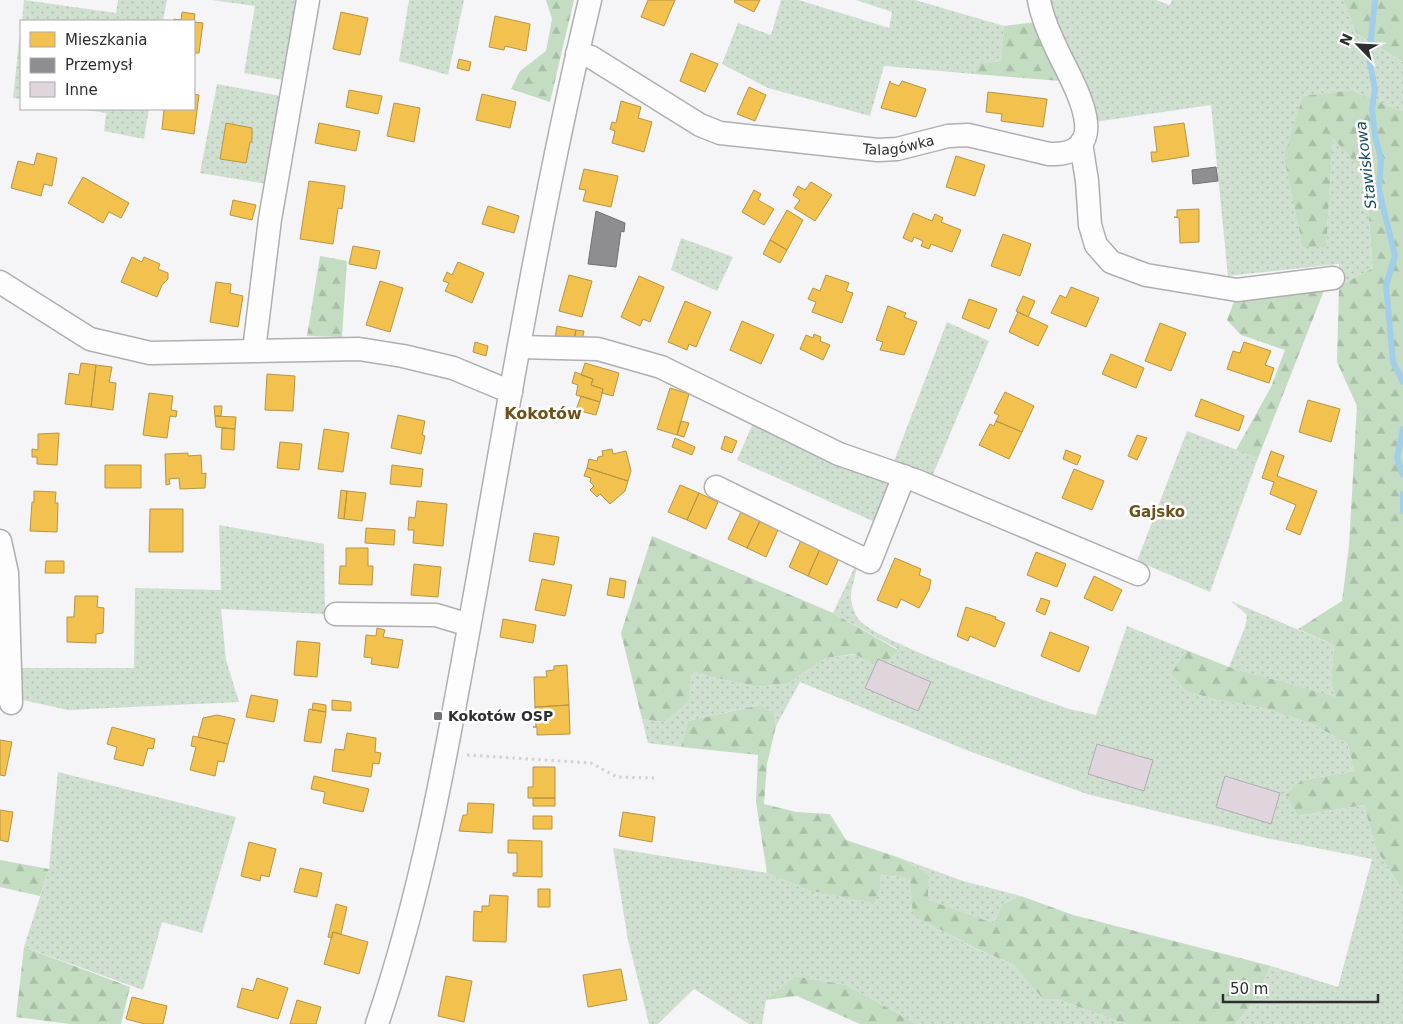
<svg xmlns="http://www.w3.org/2000/svg" width="1403" height="1024" viewBox="0 0 1403 1024" font-family="'DejaVu Sans',sans-serif">
<style>
.grass{fill:url(#grass-dots)}
.forest{fill:url(#forest-firs)}
.homes{fill:#f2c14e;stroke:#b79545}
.industry{fill:#8d8d92;stroke:#707074}
.lines{fill:none;stroke-linecap:round;stroke-linejoin:round}
.stream{stroke:#a1cee9;stroke-width:6}
.building{fill:#e0d5dd;stroke:#aeadae}
.minor-casing{stroke:#afaeb0;stroke-width:25}
.path{stroke:#d2d2d4;stroke-width:3;stroke-dasharray:2.5 4;stroke-linecap:butt}
.minor{stroke:#fefdfe;stroke-width:22}
.poi-dot{fill:#747375;stroke:#fff;stroke-width:2}
.labels{text-anchor:middle;stroke-width:5;stroke-linejoin:round;paint-order:stroke}
.street-label{font-size:14px;fill:#2e2d2f;stroke:#fff}
.poi-label{font-size:14px;font-weight:bold;fill:#2e2d2f;stroke:#fff;text-anchor:start}
.water-label{font-size:15px;font-style:italic;fill:#154862;stroke:#fff}
.neighbourhood-label{font-size:15px;font-weight:bold;fill:#6c5119;stroke:#fff}
.quarter-label{font-size:16px;font-weight:bold;fill:#6c5119;stroke:#fff}
</style>
<defs>
<pattern id="grass-dots" width="8" height="8" patternUnits="userSpaceOnUse" patternTransform="scale(1.25)"><rect width="8" height="8" fill="#d0e0d0"/><path d="M2 2h.1M6 6h.1" fill="none" stroke="#b3c0b3" stroke-width="1.8" stroke-linecap="round"/></pattern>
<pattern id="forest-firs" width="22" height="20" patternUnits="userSpaceOnUse" patternTransform="scale(1.25)"><rect width="22" height="20" fill="#c4ddc2"/><path d="M5 1l3.5 6h-7zM16 11l3.5 6h-7z" fill="#a9bea7"/></pattern>
</defs>
<rect width="100%" height="100%" fill="#f5f4f6"/>
<!-- grass -->
<path class="grass" d="M24,0L116,13L118,0H167L163,21H22Z
M212,0H303L289,81L244,73L255,6Z
M409,0H464L448,75L399,61Z
M781,0H799L889,28L892,12L856,0H915L1004,26L1001,61L979,63L974,74L884,66L870,116L768,88L722,64L738,23L771,35Z
M1047,0H1156L1170,5L1172,0H1343L1357,34L1403,62V112L1351,90L1303,96L1304,247L1326,246L1333,137L1365,174L1373,268L1339,286V264L1228,276L1211,105L1094,122L1086,80L1059,32Z
M21,24V99L13,98Z
M217,84L286,97L267,184L200,173Z
M79,109H149L144,139L104,131L106,113Z
M681,238L733,257L717,291L671,270Z
M947,322L989,341L932,477L893,464Z
M754,421L892,481L877,523L737,460Z
M1187,431L1258,458L1210,592L1137,561Z
M219,525L324,544L325,614L221,609L226,660L239,702L68,710L18,699L19,668H134L135,588L221,590Z
M857,562C856,586 844,592 857,617C868,640 1036,697 1069,709L1096,715L1127,626L1186,650L1171,674L1186,691L1217,700L1260,707L1312,724L1347,743L1355,771L1302,780L1299,816L1364,805L1376,849L1403,891V1024H1235L1250,1007L1271,966L1338,987L1372,859L1266,838L1087,794L966,750L800,682L776,726L774,713L759,705L688,721L681,747L648,743L642,719L664,722L691,672L756,687L787,684L826,658L898,649L833,613Z
M1231,601L1334,645L1331,681L1335,698L1229,667L1245,627L1247,615Z
M58,772L236,817L202,933L162,922L143,990L24,947L49,869Z
M613,848L767,873L808,890L880,887L879,875L910,878L914,915L974,948L1014,965L1043,998L1057,999L1126,1024H917L846,985L795,976L766,1000L762,1024H749L694,989L658,1024H649L628,940Z
M900,858L963,881L1021,896L1003,904L993,923L927,900V874Z"/>
<!-- forest -->
<path class="forest" d="M546,0H574L550,102L511,89L520,71L546,51L552,19Z
M1343,0H1403V62L1357,34Z
M1035,22L1061,81L974,74L979,63L1001,61L1004,26Z
M1351,90L1403,112V891L1376,849L1364,805L1298,816L1286,795L1302,780L1355,771L1347,743L1312,724L1260,707L1217,700L1186,691L1171,674L1186,650L1229,667L1335,697L1331,681L1334,645L1298,629L1342,601L1349,546L1357,406L1337,362L1339,286L1373,268L1365,174L1333,138L1326,247H1303L1284,157L1303,96Z
M320,256L347,261L342,337L307,336Z
M1325,288L1258,458L1236,450L1271,387L1285,350L1241,335L1227,320L1235,299Z
M652,536L833,613L898,650L882,667L854,654L826,658L787,684L756,687L691,672L688,702L664,722L642,719L621,633Z
M760,705L774,713L776,726L767,764L764,804L796,812L830,814L846,840L900,858L928,874V900L993,923L1003,904L1021,896L1073,915L1271,966L1250,1007L1235,1024H1126L1057,999H1043L1014,965L975,948L913,915L910,878L880,875V887L874,903L808,890L767,873L756,802L758,755L681,747L688,721Z
M0,860L49,869L40,896L0,887Z
M24,947L130,987L121,1024H70L16,1017Z
M795,976L846,985L917,1024H860L797,996L766,1000Z"/>
<!-- homes -->
<path class="homes" d="M648,0H675L664,26L641,17Z
M735,0H760L754,12L734,2Z
M182,12L195,14L194,21H173L174,19L181,20Z
M341,12L368,18L360,55L333,49Z
M495,16L530,24L526,51L505,46L504,50L489,47Z
M194,22L203,23L199,53H194Z
M691,53L718,64L705,92L680,81Z
M459,59L471,62L469,71L457,68Z
M890,81L891,83L899,86L902,81L926,89L916,117L881,108Z
M749,87L766,95L755,121L737,114Z
M349,90L382,96L378,114L346,107Z
M988,92L1047,99L1043,127L1001,121L1002,114L986,112Z
M194,94L199,95L194,134L162,129L164,109H194Z
M482,94L516,102L510,128L476,120Z
M621,101L641,107L638,118L652,122L644,152L612,143L615,131L610,129L612,122L616,123Z
M394,103L420,108L414,142L387,136Z
M226,123L252,128V142H250L246,163L220,159Z
M319,123L360,131L356,151L315,143Z
M1184,123L1189,156L1152,162L1151,152H1157L1154,127Z
M37,153L57,158L52,186L44,184L41,196L11,188L18,161L34,165Z
M956,156L985,165L975,196L946,187Z
M584,169L618,176L611,207L583,201L586,190L579,189Z
M83,177L129,203L121,218L109,212L103,223L68,203Z
M309,181L345,186L342,209L338,208L333,244L300,239Z
M811,182L832,195L815,221L794,208L800,200L793,195L798,186L805,190Z
M754,190L761,194L758,200L774,209L764,225L742,212Z
M233,200L256,205L252,220L230,215Z
M488,206L519,216L514,233L482,224Z
M1199,209V242L1180,243L1179,218L1174,217H1177V210Z
M787,210L803,220L787,250L770,240Z
M913,213L932,221L935,214L943,218L941,222L961,230L952,252L931,244L929,249L921,246L923,241L914,237L912,242L903,238Z
M1003,234L1031,244L1020,276L991,266Z
M770,240L787,250L780,263L763,254Z
M353,246L380,251L376,269L349,264Z
M132,257L142,262L144,257L160,264L158,269L168,273V279L162,285L157,297L121,282Z
M458,262L484,273L472,303L445,291L449,283L443,281L447,272L452,275Z
M569,275L592,281L582,317L559,311Z
M826,275L849,283L846,291L853,293L842,323L812,312L816,302L808,299L813,288L820,291Z
M639,276L664,287L650,322L643,319L640,326L621,317Z
M380,281L403,288L390,332L366,325Z
M216,282L231,284L230,293L243,296L238,327L210,322Z
M1071,287L1099,298L1086,327L1051,313L1060,295L1066,298Z
M1023,296L1035,301L1028,317L1016,311Z
M969,299L997,309L989,329L962,318Z
M685,301L711,312L696,347L689,344L687,350L668,342Z
M888,306L906,313L904,317L917,322L904,355L880,350L883,342L876,340Z
M1018,312L1048,326L1038,346L1009,332Z
M742,321L774,335L761,364L730,350Z
M1160,323L1186,333L1171,371L1145,361Z
M557,326L576,330L573,342L555,338Z
M576,330L584,331L582,341L574,340Z
M814,334L821,337L820,341L830,345L823,360L800,349L806,335L813,338Z
M475,342L488,346L486,356L473,352Z
M1244,342L1271,351L1265,365L1274,368L1269,383L1227,369L1233,351L1240,353Z
M1111,354L1144,368L1136,388L1102,374Z
M81,363L96,365L91,407L65,404L69,373L79,375Z
M585,363L619,373L613,396L602,393L603,389L591,385L593,379L581,375Z
M96,365L112,367L109,382L116,383L113,410L91,407Z
M575,372L593,379L591,385L603,389L600,402L576,395L578,385L572,383Z
M267,374L295,376L293,411L265,410Z
M670,388L689,394L677,435L657,429Z
M1005,392L1034,406L1022,432L996,421L999,415L994,413Z
M149,393L173,396L171,410L177,411L176,417L170,416L167,438L143,435Z
M581,396L600,402L596,415L576,410Z
M1201,399L1244,416L1239,431L1195,416Z
M1308,400L1340,409L1331,442L1299,432Z
M214,406H222L221,416H215Z
M398,415L425,421L422,435L425,436L421,454L391,448Z
M215,416L236,417L235,429L216,427Z
M681,421L689,423L684,437L677,435Z
M996,421L1022,432L1009,459L979,445L990,424L994,426Z
M222,428L235,429L234,450L221,449Z
M324,429L349,433L343,472L318,469Z
M59,433L57,465L37,464V457H32V449L38,450V434Z
M1137,435L1147,438L1137,460L1128,456Z
M725,436L737,441L732,453L721,449Z
M675,438L695,447L692,455L672,447Z
M280,442L302,444L299,470L277,468Z
M612,449L613,454L626,451L631,471L628,481L587,468L589,459L597,461L598,457L603,456L602,451Z
M1066,450L1081,456L1077,465L1063,459Z
M1271,451L1284,456L1277,476L1317,491L1300,535L1286,529L1296,505L1270,494L1274,482L1262,478Z
M188,453V456L201,455L202,474L206,473L205,488L180,489L179,478L169,479L170,484L166,485L165,454Z
M105,465H141V488H105Z
M392,465L423,469L421,487L390,484Z
M587,468L628,481L625,491L610,504L600,494L597,497L590,490L594,486L590,482L591,478L584,476Z
M1074,469L1104,481L1092,510L1062,498Z
M680,485L699,493L687,520L668,512Z
M341,490L347,491L344,519L338,518Z
M34,491L56,492L55,503H58L57,532L30,531L32,502H34Z
M347,491L366,493L362,521L344,519Z
M699,493L718,502L706,529L687,520Z
M417,501L447,504L443,546L413,543L414,530H408L409,517L415,518Z
M150,509H183V552H149Z
M741,512L760,521L747,548L728,539Z
M760,521L778,530L766,557L747,548Z
M366,528L395,530L394,545L365,543Z
M534,533L559,537L554,565L529,561Z
M801,540L820,549L808,576L789,567Z
M346,548H368V566H373L372,585L339,584L340,566H346Z
M820,549L839,558L827,585L808,576Z
M1036,552L1066,564L1057,587L1027,575Z
M895,558L921,569L919,575L931,580L929,590L919,608L901,599L897,608L877,600Z
M46,561H64V573H45Z
M414,564L441,567L438,597L411,595Z
M1094,576L1122,590L1112,611L1084,598Z
M610,578L626,581L624,598L607,595Z
M542,579L572,585L565,616L535,610Z
M75,596H98L97,607L104,608L103,633L96,634V643L67,642V617H74Z
M1041,598L1050,601L1045,615L1036,611Z
M966,607L996,617L995,619L1005,623L995,647L970,636L968,641L957,636Z
M503,619L536,625L533,643L500,637Z
M377,628L385,630L383,637L403,640L398,668L371,664L372,658L364,657L366,635L376,636Z
M1050,632L1089,647L1079,672L1041,656Z
M297,641L320,643L317,677L294,675Z
M567,665L569,705L535,707L534,677H547L546,671L554,670V666Z
M251,695L278,700L274,722L246,717Z
M332,700L351,702V711L332,710Z
M313,703L326,705V712L312,710Z
M569,705L570,734L537,735V727H533H536L535,707Z
M309,709L326,712L321,743L304,741Z
M217,715L235,719L228,744L198,737L203,718Z
M112,727L155,739L153,749L148,748L143,766L114,759L117,747L107,744Z
M347,733L376,738L375,752L381,753L379,764L373,763L371,777L332,771L335,749L344,750Z
M193,736L228,744L224,762L218,761L215,776L190,770L196,747L191,746Z
M0,740L12,742L5,776L0,775Z
M533,767H555V798H528V787H533Z
M314,776L369,789L363,812L323,803L325,792L311,789Z
M533,798H555V806H533Z
M468,803L494,804L492,833L459,831L463,815H467Z
M0,810L13,812L8,842L0,840Z
M623,812L655,817L652,842L619,836Z
M533,816H552V829H533Z
M508,840L542,841V877L513,876V873H517V853H508Z
M249,842L276,849L269,877L261,875L260,881L241,876Z
M300,868L322,873L317,897L294,892Z
M538,889H550V907H538Z
M490,895L508,896L506,942L473,941L474,911L482,912V906H489Z
M336,904L347,907L341,934L333,932L332,938L328,937Z
M333,932L368,942L359,974L324,964Z
M621,969L627,1000L588,1007L583,975Z
M446,976L472,981L464,1022L438,1016Z
M257,978L288,988L278,1019L237,1007L242,988L253,991Z
M132,997L167,1006L163,1024H145L126,1019Z
M297,1000L321,1007L316,1024H290Z"/>
<!-- industry -->
<path class="industry" d="M1216,167L1218,181L1193,184L1192,170Z
M596,211L625,223L624,232L621,231L616,267L588,264Z"/>
<g class="lines">
<!-- stream -->
<path class="stream" d="M1375,0L1369,57L1375,90L1372,108L1375,136L1381,158L1379,190L1395,256L1386,285L1393,362L1403,382
M1403,429L1397,458L1403,475
M1403,494V511"/>
</g>
<!-- building -->
<path class="building" d="M878,659L931,682L918,711L865,688Z
M1097,744L1153,760L1144,791L1088,774Z
M1225,776L1280,793L1271,824L1216,807Z"/>
<g class="lines">
<defs>
<g id="minor">
<path id="s1" d="M577,54L591,57L700,125L720,133L878,150L897,149L948,136L968,135L1049,154C1117,156 1074,85 1059,54C1051,37 1042,18 1039,0"/>
<path d="M1081,143L1087,181L1090,225L1096,245L1111,262L1146,275L1237,290L1333,278"/>
<path d="M0,282L90,339L150,353L359,349L403,356L453,368L511,392"/>
<path d="M519,347L598,349L661,367L839,454L917,481L1138,574"/>
<path d="M254,350L270,219L308,0"/>
<path d="M716,487L870,562L904,476"/>
<path d="M0,541L7,573L11,703"/>
<path d="M336,614L436,615L469,625"/>
<path d="M377,1024C426,880 450,732 477,583C511,389 544,193 590,0"/>
</g>
</defs>
<!-- minor casing -->
<use href="#minor" class="minor-casing"/>
<!-- path -->
<path class="path" d="M467,755L591,763L617,777L654,778"/>
<!-- minor -->
<use href="#minor" class="minor"/>
</g>
<!-- markers -->
<rect class="poi-dot" x="433" y="711" width="10" height="10" rx="2.5"/>
<g class="labels">
<!-- street labels -->
<g class="street-label">
<text dy="5" stroke="none"><textPath href="#s1" startOffset="344">Talagówka</textPath></text>
</g>
<!-- poi labels -->
<g class="poi-label">
<text x="448" y="721">Kokotów OSP</text>
</g>
<!-- water labels -->
<g class="water-label">
<text transform="translate(1366 165) rotate(-97)" y="5">Stawiskowa</text>
</g>
<!-- neighbourhood labels -->
<g class="neighbourhood-label">
<text x="1157" y="517">Gajsko</text>
</g>
<!-- quarter labels -->
<g class="quarter-label">
<text x="543" y="419">Kokotów</text>
</g>
</g>
<!-- legend -->
<rect x="20" y="20" width="175" height="90" fill="#ffffff" stroke="#ababac"/>
<rect x="30" y="32" width="25" height="15" fill="#f2c14e" stroke="#ababac"/>
<text x="65" y="45" font-size="15" fill="#2e2d2f">Mieszkania</text>
<rect x="30" y="58" width="25" height="15" fill="#8d8d92" stroke="#ababac"/>
<text x="65" y="70" font-size="15" fill="#2e2d2f">Przemysł</text>
<rect x="30" y="82" width="25" height="15" fill="#e0d5dd" stroke="#ababac"/>
<text x="65" y="95" font-size="15" fill="#2e2d2f">Inne</text>
<!-- north arrow -->
<g transform="translate(1358 45) rotate(294)" stroke="#ffffff" stroke-width="4" paint-order="stroke">
<path d="M0-4L9 19L0 12L-9 19Z" fill="#2e2d2f"/>
<text y="-8" font-size="14" font-weight="bold" text-anchor="middle" fill="#2e2d2f">N</text>
</g>
<!-- scale -->
<path d="M1223 994v8h155v-8" fill="none" stroke="#2e2d2f" stroke-width="2.5"/>
<text x="1230" y="994" font-size="15" fill="#2e2d2f" stroke="#ffffff" stroke-width="4" paint-order="stroke">50 m</text>
</svg>
